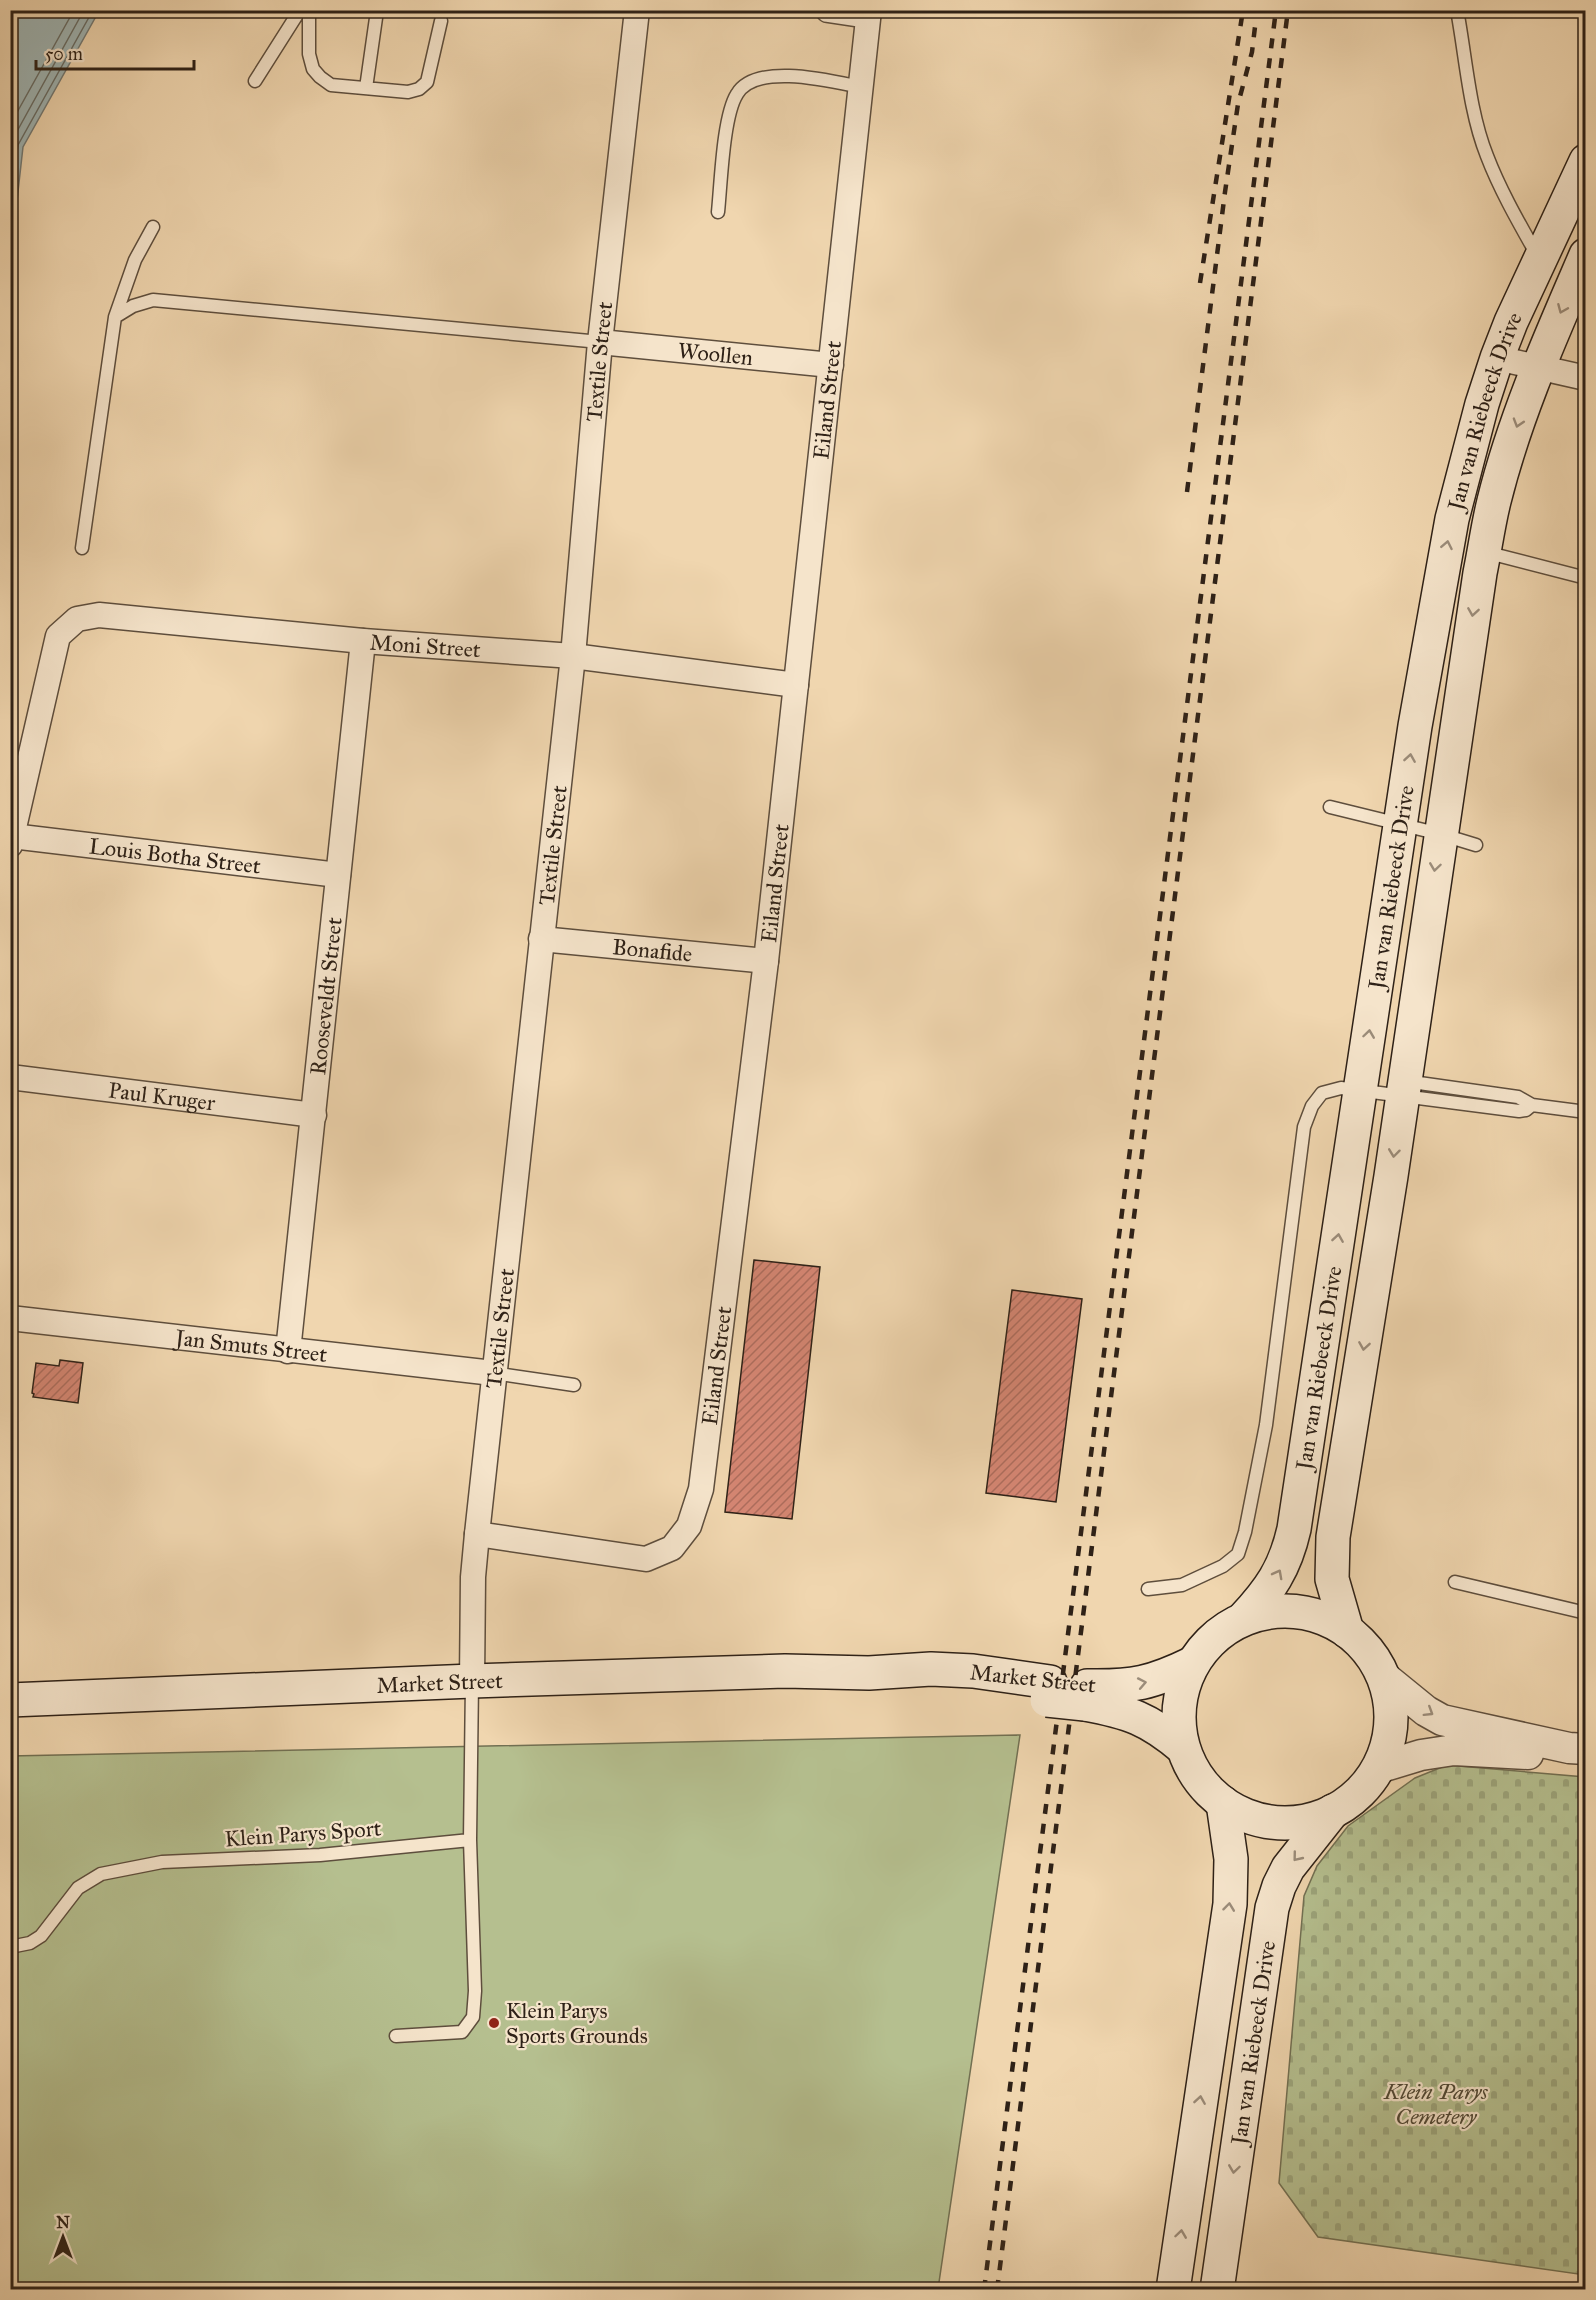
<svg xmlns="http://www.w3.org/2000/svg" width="1596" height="2300" viewBox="0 0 1596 2300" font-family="'IM FELL Great Primer',serif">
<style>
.cemetery{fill:url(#cemetery-stones);stroke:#727053;stroke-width:1.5}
.pitch{fill:#b5bf8f;stroke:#727053;stroke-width:1.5}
.water{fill:#9fb6b6;stroke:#727a76;stroke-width:1.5}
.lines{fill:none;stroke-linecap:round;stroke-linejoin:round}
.shore{stroke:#666c66;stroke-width:1.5}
.building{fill:url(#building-hatch);stroke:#2e2117;stroke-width:1.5}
.service-casing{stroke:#5e4e3d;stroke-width:15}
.minor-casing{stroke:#5e4e3d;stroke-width:27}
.tertiary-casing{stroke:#5e4e3d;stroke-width:33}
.secondary-casing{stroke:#2e2117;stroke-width:36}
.service{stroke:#f5e4cb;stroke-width:12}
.minor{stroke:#f5e4cb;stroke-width:24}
.tertiary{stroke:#f5e4cb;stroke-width:30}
.secondary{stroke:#f5e4cb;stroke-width:33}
.rail{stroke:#2e2117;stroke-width:4.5;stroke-dasharray:10 10;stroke-linecap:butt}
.secondary-bridge-casing{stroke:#2e2117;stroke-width:36;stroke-linecap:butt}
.secondary-bridge{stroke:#f5e4cb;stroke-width:33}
.oneway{stroke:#9b8c7a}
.poi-dot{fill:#8f2418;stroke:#f5e4cb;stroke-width:2}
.labels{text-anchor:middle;stroke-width:4.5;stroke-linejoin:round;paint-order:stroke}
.street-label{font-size:22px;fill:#2e2117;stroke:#f5e4cb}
.poi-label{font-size:22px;fill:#2e2117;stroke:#f5e4cb;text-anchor:start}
.park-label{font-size:22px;font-style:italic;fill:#504835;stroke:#f5e4cb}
</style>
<defs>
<pattern id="cemetery-stones" width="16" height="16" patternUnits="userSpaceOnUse" patternTransform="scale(1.5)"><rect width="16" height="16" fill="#b5bf8f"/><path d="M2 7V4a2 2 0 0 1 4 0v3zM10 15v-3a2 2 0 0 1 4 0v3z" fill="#9ca47b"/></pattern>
<pattern id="building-hatch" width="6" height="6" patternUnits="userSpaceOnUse" patternTransform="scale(1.5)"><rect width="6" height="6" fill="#d58673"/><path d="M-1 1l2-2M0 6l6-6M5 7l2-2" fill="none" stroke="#ad6d5d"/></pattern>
</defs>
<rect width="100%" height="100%" fill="#f0d6af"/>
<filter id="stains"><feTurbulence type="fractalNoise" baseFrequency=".00333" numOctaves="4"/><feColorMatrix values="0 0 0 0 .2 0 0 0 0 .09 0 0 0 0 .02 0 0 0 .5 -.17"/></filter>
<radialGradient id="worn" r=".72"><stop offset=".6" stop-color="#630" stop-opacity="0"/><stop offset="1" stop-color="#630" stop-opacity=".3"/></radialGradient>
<!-- cemetery -->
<path class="cemetery" d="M1447,1765L1585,1777V2275L1318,2237L1279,2183L1304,1896L1317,1866L1348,1826L1415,1778Z"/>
<!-- pitch -->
<path class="pitch" d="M1020,1735L938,2289H11L10,1756Z"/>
<!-- water -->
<path class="water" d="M11,10L99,11L23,147L11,254Z"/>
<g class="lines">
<!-- shore -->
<path class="shore" d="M10,125L74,10
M10,144L84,10
M10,204L18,145L93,10"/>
</g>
<!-- building -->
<path class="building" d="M754,1260L820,1267L792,1519L725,1512Z
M1012,1290L1082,1299L1056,1502L986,1493Z
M60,1360L83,1363L78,1403L33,1397L34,1394L32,1393L36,1363L59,1366Z"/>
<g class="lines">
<defs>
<path id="service" d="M309,10V54L313,69L320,77L331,85L408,92L419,89L427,82L441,21
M1457,10C1466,58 1469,111 1487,156C1500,190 1519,223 1537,255
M255,81L300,10
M366,88L377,11
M718,212C721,183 723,116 737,94C756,62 831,81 860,87
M115,317L133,306L153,300L600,342
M82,548L115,317L135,260L153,227
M1485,552L1586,578
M1330,807L1440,834L1476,845
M1405,1081L1518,1097L1532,1105L1586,1112
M493,1373L574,1385
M1455,1582L1586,1613
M1148,1589L1182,1585L1223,1566L1238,1554L1245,1532L1266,1425L1304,1127L1312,1106L1322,1093L1341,1088L1519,1111L1526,1110L1532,1105
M10,1947L30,1943L41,1936L78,1888L101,1874L162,1862L320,1855L470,1840L472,1682
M396,2036L462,2032L473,2017L475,1991L470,1840"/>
<g id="minor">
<path d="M828,10L868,16"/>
<path id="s1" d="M600,342L831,365"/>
<path d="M1497,358L1586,378"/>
<path id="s2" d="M12,836L338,875"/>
<path id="s3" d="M10,845L58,636L77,619L99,615L363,641L573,656L796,685"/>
<path id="s4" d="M541,939L766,961"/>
<path id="s5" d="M10,1077L314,1115"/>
<path id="s6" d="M10,1318L493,1373"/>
<path id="s7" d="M288,1351L363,641"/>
<path id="s8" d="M477,1534L646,1559L672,1548L689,1526L701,1489L766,961L869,10"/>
<path id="s9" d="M472,1681L473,1577L477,1534L573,656L600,342L637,10"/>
</g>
<path id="tertiary" d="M1383,1676L1426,1711L1442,1720L1569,1748L1586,1749
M1378,1768L1421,1755L1454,1750L1528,1754"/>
<g id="secondary">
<circle cx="1285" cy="1717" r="106"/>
<path id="s10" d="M1243,1619C1270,1590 1285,1569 1294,1529L1415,726L1452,519L1482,404L1497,358L1511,322L1586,161"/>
<path d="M1347,1631L1332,1579L1333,1537L1391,1176L1480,573C1485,549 1488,525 1494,501C1515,416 1551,336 1586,255"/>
<path d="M1087,1686C1133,1687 1152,1683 1193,1663"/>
<path id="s11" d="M10,1700L472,1681L785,1671L869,1673L931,1669L973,1671L1050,1682"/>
<path d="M1085,1704C1129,1712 1149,1719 1183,1748"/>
<path d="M1173,2290L1230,1904L1231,1859L1223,1803"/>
<path id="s12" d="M1217,2290L1272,1908L1279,1886L1288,1868L1333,1811"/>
</g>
</defs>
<!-- service casing -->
<use href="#service" class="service-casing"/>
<!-- minor casing -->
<use href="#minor" class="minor-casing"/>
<!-- tertiary casing -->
<use href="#tertiary" class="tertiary-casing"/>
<!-- secondary casing -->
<use href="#secondary" class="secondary-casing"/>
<!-- service -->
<use href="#service" class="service"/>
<!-- minor -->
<use href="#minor" class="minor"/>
<!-- tertiary -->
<use href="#tertiary" class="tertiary"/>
<!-- secondary -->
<use href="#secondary" class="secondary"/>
<!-- rail -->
<path class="rail" d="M1200,283L1243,10
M1187,492L1225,192L1238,104L1252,52L1257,10
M984,2290L1276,10
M997,2290L1288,10"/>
<defs>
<path id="secondary-bridge" d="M1047,1700L1085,1704"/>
</defs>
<!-- secondary-bridge casing -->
<use href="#secondary-bridge" class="secondary-bridge-casing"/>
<!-- secondary-bridge -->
<use href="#secondary-bridge" class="secondary-bridge"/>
</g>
<!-- one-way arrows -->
<defs><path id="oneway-chevron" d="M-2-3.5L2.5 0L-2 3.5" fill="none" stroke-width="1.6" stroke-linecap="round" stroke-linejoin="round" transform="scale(1.5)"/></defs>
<g class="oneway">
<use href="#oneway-chevron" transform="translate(1562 309) rotate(113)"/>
<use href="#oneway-chevron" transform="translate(1518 423) rotate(107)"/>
<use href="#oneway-chevron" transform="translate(1447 545) rotate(-79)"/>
<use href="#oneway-chevron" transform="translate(1473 612) rotate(99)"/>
<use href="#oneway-chevron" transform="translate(1410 758) rotate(-81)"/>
<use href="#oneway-chevron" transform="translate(1435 867) rotate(98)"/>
<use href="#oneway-chevron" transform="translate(1369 1034) rotate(-82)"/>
<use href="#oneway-chevron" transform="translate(1394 1153) rotate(97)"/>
<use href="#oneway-chevron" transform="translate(1338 1238) rotate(-81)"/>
<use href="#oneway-chevron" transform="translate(1364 1346) rotate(99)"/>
<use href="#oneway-chevron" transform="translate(1278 1574) rotate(-62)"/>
<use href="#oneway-chevron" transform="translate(1142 1683) rotate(-11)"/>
<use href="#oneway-chevron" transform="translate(1429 1712) rotate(32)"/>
<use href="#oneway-chevron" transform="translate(1297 1857) rotate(129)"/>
<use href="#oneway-chevron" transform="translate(1229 1907) rotate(-83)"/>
<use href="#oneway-chevron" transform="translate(1200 2100) rotate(-81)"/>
<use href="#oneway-chevron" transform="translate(1234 2169) rotate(98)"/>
<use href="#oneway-chevron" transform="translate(1181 2234) rotate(-82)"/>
</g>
<!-- markers -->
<circle class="poi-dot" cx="494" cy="2023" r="6"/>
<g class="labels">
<!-- street labels -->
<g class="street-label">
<text dy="8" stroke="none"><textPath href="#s1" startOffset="116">Woollen</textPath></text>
<text dy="8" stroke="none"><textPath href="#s9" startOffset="1326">Textile Street</textPath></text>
<text dy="8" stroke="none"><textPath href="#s8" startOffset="1362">Eiland Street</textPath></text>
<text dy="8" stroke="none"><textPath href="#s10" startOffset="1240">Jan van Riebeeck Drive</textPath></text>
<text dy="8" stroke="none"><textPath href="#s3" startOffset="590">Moni Street</textPath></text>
<text dy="8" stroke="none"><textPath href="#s9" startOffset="840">Textile Street</textPath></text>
<text dy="8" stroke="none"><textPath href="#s2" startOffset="164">Louis Botha Street</textPath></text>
<text dy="8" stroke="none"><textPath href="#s8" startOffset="876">Eiland Street</textPath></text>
<text dy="8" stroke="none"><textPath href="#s10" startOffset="754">Jan van Riebeeck Drive</textPath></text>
<text dy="8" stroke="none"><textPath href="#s4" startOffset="112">Bonafide</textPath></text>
<text dy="8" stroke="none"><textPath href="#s7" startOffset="357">Rooseveldt Street</textPath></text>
<text dy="8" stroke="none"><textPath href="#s5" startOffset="153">Paul Kruger</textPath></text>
<text dy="8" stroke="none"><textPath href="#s9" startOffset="354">Textile Street</textPath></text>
<text dy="8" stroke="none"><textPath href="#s6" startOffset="243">Jan Smuts Street</textPath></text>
<text dy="8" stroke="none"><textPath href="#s8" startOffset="390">Eiland Street</textPath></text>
<text dy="8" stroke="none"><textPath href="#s10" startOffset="268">Jan van Riebeeck Drive</textPath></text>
<text transform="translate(1033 1678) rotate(6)" y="8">Market Street</text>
<text dy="8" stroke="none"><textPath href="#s11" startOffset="430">Market Street</textPath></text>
<text transform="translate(303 1833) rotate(-4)" y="8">Klein Parys Sport</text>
<text dy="8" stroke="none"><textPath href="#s12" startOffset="250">Jan van Riebeeck Drive</textPath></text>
</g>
<!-- poi labels -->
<g class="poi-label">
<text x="506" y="2018">Klein Parys<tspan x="506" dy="25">Sports Grounds</tspan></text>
</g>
<!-- park labels -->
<g class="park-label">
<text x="1436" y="2099">Klein Parys<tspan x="1436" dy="25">Cemetery</tspan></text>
</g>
</g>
<!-- margin -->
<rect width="1596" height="2300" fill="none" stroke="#f0d6af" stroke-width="36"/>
<rect x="12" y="12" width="1572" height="2276" fill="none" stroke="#2e2117" stroke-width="3"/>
<rect x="18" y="18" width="1560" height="2264" fill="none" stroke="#2e2117" stroke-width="1.5"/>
<!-- north arrow -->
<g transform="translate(63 2237)" stroke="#f5e4cb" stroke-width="4.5" paint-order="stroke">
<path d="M0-4.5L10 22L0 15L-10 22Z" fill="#2e2117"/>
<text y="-9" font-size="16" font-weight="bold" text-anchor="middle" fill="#2e2117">N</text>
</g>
<!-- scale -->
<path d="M36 60v9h158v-9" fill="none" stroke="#2e2117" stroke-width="3"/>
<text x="45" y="60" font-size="18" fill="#2e2117" stroke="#f5e4cb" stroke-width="4.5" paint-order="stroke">50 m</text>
<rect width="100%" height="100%" filter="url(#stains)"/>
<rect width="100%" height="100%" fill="url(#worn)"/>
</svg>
